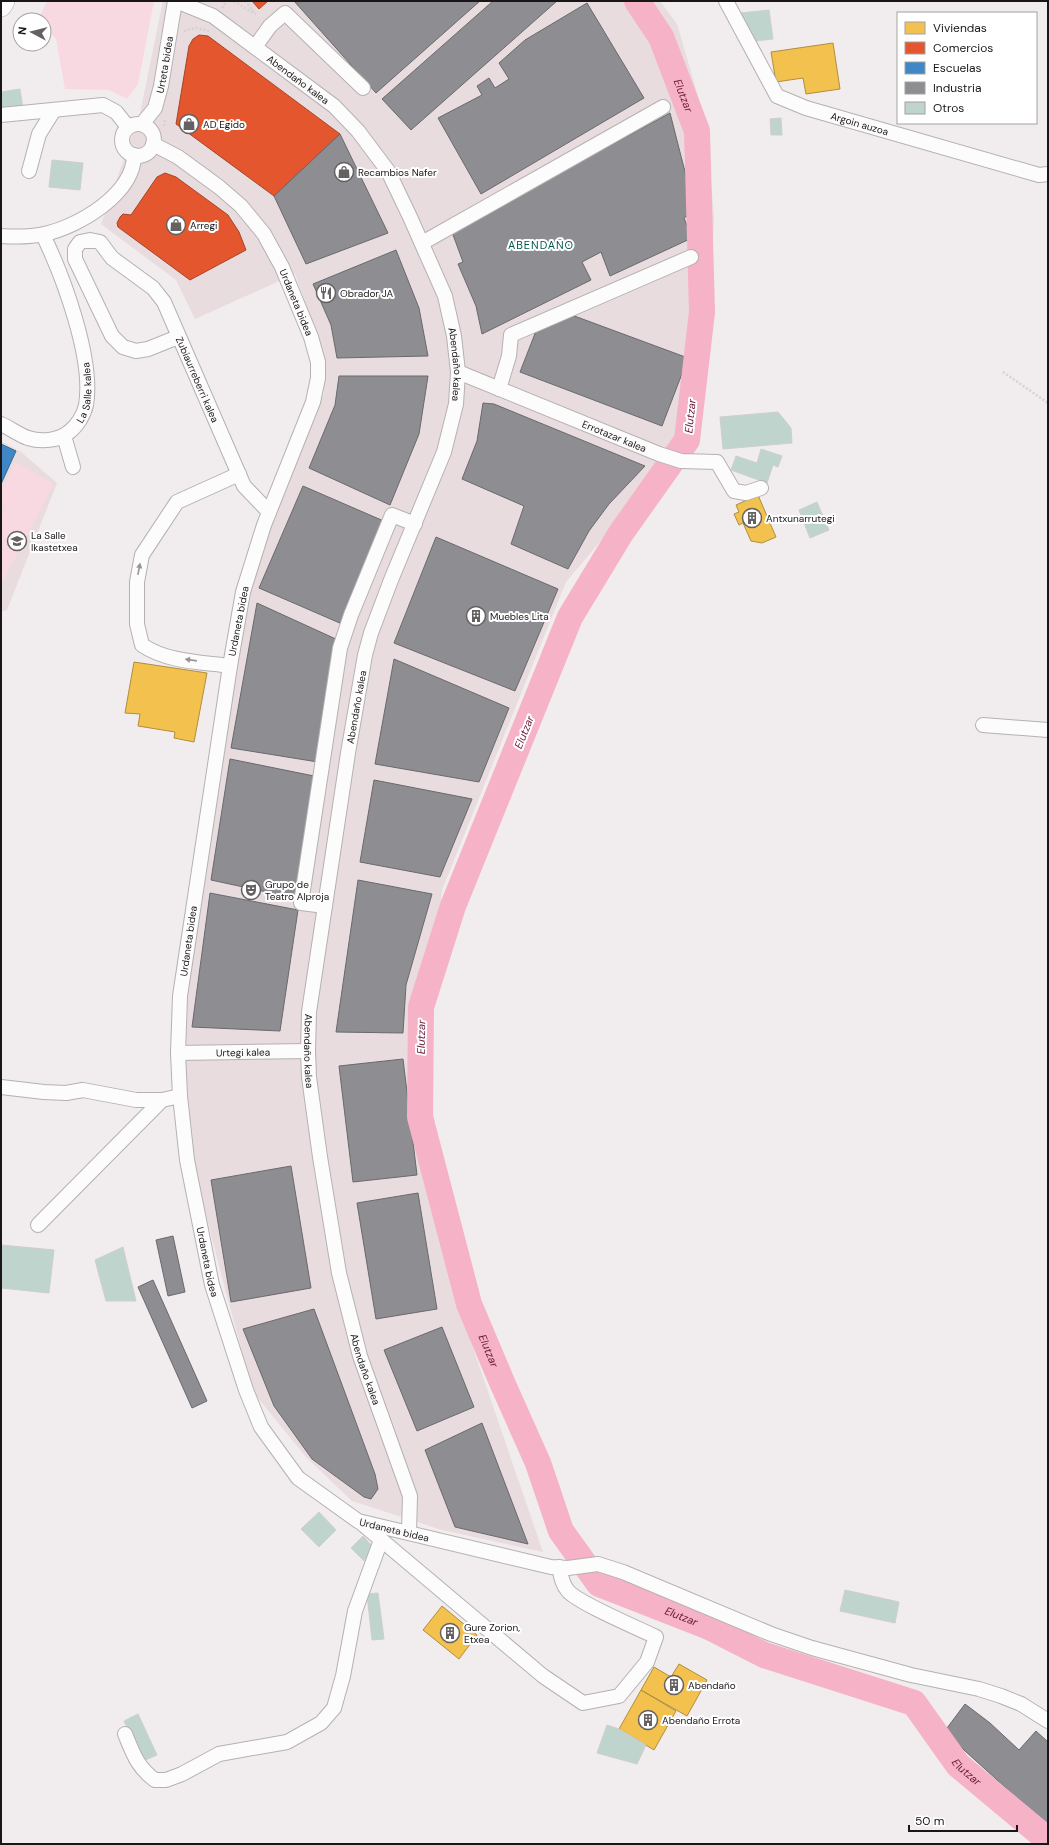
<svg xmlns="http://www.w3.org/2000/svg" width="1049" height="1845" viewBox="0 0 1049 1845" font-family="'DM Sans',sans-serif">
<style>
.built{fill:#e8dcdf}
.green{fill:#f9d9e1}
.homes{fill:#f2c14e;stroke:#b18e3e}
.shops{fill:#e4572e;stroke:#a74427}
.schools{fill:#3f88c5;stroke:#346691}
.industry{fill:#8d8d92;stroke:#6a696d}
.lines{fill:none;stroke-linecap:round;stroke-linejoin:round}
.river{stroke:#f6b2c6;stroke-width:26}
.building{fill:#c0d4ce;stroke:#cecece}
.minor-casing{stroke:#b5b1b2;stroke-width:16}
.highway-casing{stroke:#b5b1b2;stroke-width:22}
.path{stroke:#d5d2d4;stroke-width:2.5;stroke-dasharray:2 2;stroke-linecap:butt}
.minor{stroke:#fdfcfc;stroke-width:14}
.highway{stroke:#fdfcfc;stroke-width:21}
.oneway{fill:#979495}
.labels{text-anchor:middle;stroke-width:4;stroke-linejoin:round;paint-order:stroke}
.street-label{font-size:10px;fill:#1a1617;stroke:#fff}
.poi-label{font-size:10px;fill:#1a1617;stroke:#fff;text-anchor:start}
.water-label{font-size:11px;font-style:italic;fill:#6a1739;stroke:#fff}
.neighbourhood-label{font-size:11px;letter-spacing:1px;fill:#005947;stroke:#fff}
</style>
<rect width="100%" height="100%" fill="#f1eced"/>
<!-- built -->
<path class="built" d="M163,1H660L677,24L707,127L714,219L707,367L658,473L566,582L442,890L425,1060L443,1175L459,1307L543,1552L442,1530L352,1501L306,1457L253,1392L225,1289L182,1121L180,1029L243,623L254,569L324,393V354L295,274L195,319L176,280L101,224L140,113Z
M1,441L21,452L57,483L7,610L1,612Z"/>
<!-- green -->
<path class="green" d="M47,1H154L138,84L127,99L109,90L65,89L56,39L44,25V20L39,19Z
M15,462L54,484L1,585V517L5,508L1,506V491Z"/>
<!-- homes -->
<path class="homes" d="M833,43L840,89L806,94L803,78L776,82L771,52Z
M758,495L776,537L762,543L751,541L743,523L739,525L734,514L739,512L736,505Z
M134,662L207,673L194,742L174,738L175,732L138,726L140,714L125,713Z
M442,1606L477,1635L459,1659L423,1630Z
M679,1664L707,1680L687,1716L641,1690L654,1667L671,1677Z
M641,1690L676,1711L654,1750L619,1729Z"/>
<!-- shops -->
<path class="shops" d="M252,1H268L259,9Z
M199,35L208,36L340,134L274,196L176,124L189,46L193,39Z
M165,173L176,177L228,215L239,232L246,250L190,280L118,227L117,223L120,217L123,214L131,215L157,177Z"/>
<!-- schools -->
<path class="schools" d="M1,444L16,451L1,484Z"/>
<!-- industry -->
<path class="industry" d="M294,1H480L376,93Z
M493,1H557L411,130L382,99Z
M587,3L644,98L481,194L438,118L482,95L477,86L489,78L495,88L509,79L499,63L525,40Z
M670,113L695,211L684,218L692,238L610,276L601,252L582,262L591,280L482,334L476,306L458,264L463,262L452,232Z
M340,134L388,233L306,264L274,196Z
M396,250L419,308L428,356L337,358L331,325L313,284Z
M569,314L688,358L662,426L520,372L536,331Z
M339,376H428L419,434L390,505L309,468L335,405Z
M483,403L494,404L645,466L609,504L589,531L568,569L511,544L524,506L462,479L477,441Z
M303,486L386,522L342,624L259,588Z
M436,537L558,589L515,691L394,643Z
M257,603L338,640L318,762L231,748Z
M394,659L509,708L479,782L375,764Z
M230,759L319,777L299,899L211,880Z
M374,780L472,799L440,877L360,862Z
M358,880L432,894L406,985L403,1033L336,1032Z
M210,893L298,910L280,1031L192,1027Z
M403,1059L417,1175L353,1182L339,1066Z
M291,1166L311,1288L231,1302L211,1180Z
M418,1193L437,1309L376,1319L357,1203Z
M173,1236L185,1292L168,1296L156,1240Z
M153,1280L207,1401L192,1408L138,1287Z
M314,1309L375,1474L378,1489L371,1499L364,1497L312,1459L274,1406L243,1329Z
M442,1327L474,1407L417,1431L384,1350Z
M482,1423L528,1544L455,1527L425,1450Z
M965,1704L990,1723L1019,1750L1036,1731L1048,1742V1826L944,1732Z"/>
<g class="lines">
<!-- river -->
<path class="river" id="s1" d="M637,1L661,37L697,131L702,312L687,440L621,533L570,617L453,906L421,1007L420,1117L469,1304L501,1380L538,1463L561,1531L599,1584L709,1627L764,1655L914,1703L958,1765L1048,1840"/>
</g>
<!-- building -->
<path class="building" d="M769,10L773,39L756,41L741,13Z
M20,89L23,109L1,113V92Z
M781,118L782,135H771L770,119Z
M52,160L83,163L80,190L49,187Z
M778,412L791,428L792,443L723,449L720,417Z
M761,449L782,456L778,467L773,465L767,483L731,470L736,456L757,463Z
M817,502L829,530L810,538L799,510Z
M1,1245L54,1250L49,1293L1,1288Z
M123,1247L136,1301H106L95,1260Z
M319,1512L336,1530L319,1547L301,1529Z
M363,1536L372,1546L364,1561L351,1548Z
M845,1590L899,1602L895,1623L840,1611Z
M378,1593L384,1639L372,1640L367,1594Z
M138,1714L157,1755L143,1761L124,1721Z
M607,1725L619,1729L646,1745L637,1764L597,1753Z"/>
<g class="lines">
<defs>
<g id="minor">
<path id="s2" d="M176,1L213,16L334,106L358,131L388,171L410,217L445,296L454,336L458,372L456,404L444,452L391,580L371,633L365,655L348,753L309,1012L308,1051L309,1077L320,1157L339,1273L360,1356L410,1496L409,1532"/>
<path id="s3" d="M726,1L777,96L806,108L1039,175L1048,174"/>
<path d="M255,47L270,26L285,13L363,88"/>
<path d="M1,115L103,105L116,112L128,127"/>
<path id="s4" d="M142,124L155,108L161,86L175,1"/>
<circle cx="138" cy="140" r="16"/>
<path id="s5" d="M153,144L178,157L219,187L241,206L264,234L282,267L311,337L318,362V378L313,402L264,525L243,592L230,666L180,996L178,1053L180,1096L187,1160L212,1285L246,1390L261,1427L298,1478L358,1521L551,1567L568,1568L598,1564L623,1572L771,1634L812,1648L911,1675L979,1689L1001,1696L1021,1704L1048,1721"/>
<path d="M29,171L39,134L54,110"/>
<path d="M1,236C15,237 31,237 44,234C78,227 134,194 134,155"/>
<path d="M422,243L663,107"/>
<path id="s6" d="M178,337L148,349L136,351L123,347L112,336L75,259V249L80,242L90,240L100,242L112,258L153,288L164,302L244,486L269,512"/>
<path id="s7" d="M458,372L659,454L681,461L717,462L734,491L746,493L761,488"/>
<path d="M499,389L509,356L511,335L691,257"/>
<path id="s8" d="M1,424C10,428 19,435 28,438C41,442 58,441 69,432C77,426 84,415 86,405C94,359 63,276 43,235"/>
<path d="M64,436L73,467"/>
<path d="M230,666C201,662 167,662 142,645L137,624V582L142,555L177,502L239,474"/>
<path d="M983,725L1048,730"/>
<path d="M325,906L301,903L340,648L351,615L392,515L415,524"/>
<path id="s9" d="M178,1053L308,1051"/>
<path d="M1,1087L44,1092L66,1093L83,1090L136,1100H162"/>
<path d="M38,1225L162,1100L180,1096"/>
<path d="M360,1522L543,1676L583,1703L619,1696L647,1662L656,1637C638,1628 578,1603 568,1591C562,1584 561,1576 559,1567"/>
<path d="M125,1734C133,1753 137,1767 155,1780H166L182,1774L219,1754L287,1742L321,1723L334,1708L343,1676L355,1611L381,1540"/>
</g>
<path id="highway" d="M1,6L4,1"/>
</defs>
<!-- minor casing -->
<use href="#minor" class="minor-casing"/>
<!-- highway casing -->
<use href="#highway" class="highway-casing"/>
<!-- path -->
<path class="path" d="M234,1L246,9L256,14
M245,1L254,12
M222,8L226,1
M184,31L196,28L209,31
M164,126L165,120
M1003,372L1048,403"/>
<!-- minor -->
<use href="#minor" class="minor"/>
<!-- highway -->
<use href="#highway" class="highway"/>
</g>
<!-- one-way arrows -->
<defs><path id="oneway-solid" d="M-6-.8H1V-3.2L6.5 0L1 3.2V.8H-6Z"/></defs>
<g class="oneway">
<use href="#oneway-solid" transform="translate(139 569) rotate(-79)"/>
<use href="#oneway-solid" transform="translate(191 660) rotate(-172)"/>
</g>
<!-- icons -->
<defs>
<symbol id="shop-ring" viewBox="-11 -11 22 22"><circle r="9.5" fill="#fff" stroke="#656162" stroke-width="1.5"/><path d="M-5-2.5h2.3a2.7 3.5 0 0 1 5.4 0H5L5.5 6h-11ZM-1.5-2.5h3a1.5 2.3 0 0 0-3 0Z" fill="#656162"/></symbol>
<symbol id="restaurant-ring" viewBox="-11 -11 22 22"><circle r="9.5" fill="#fff" stroke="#656162" stroke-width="1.5"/><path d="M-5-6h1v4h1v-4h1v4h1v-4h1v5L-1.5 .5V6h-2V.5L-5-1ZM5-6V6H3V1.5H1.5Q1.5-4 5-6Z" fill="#656162"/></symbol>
<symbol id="building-ring" viewBox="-11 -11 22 22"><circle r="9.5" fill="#fff" stroke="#656162" stroke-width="1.5"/><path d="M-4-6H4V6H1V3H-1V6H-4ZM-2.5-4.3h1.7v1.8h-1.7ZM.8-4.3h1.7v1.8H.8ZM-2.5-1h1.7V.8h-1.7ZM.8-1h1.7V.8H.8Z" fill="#656162"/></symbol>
<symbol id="school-ring" viewBox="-11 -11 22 22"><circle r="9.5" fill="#fff" stroke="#656162" stroke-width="1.5"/><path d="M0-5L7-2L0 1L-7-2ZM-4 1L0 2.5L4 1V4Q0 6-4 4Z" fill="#656162"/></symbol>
<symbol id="theatre-ring" viewBox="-11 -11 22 22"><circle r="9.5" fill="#fff" stroke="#656162" stroke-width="1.5"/><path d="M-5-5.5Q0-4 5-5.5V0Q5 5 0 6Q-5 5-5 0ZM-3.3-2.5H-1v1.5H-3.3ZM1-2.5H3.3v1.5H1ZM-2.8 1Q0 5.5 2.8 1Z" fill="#656162"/></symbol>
</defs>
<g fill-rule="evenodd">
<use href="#shop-ring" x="178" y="113" width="22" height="22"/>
<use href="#shop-ring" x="333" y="161" width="22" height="22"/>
<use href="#shop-ring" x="165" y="214" width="22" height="22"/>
<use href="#restaurant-ring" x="315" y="282" width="22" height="22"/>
<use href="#building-ring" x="741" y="507" width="22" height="22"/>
<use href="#school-ring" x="6" y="530" width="22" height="22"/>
<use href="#building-ring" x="465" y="605" width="22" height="22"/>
<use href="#theatre-ring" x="240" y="879" width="22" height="22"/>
<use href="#building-ring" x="439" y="1622" width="22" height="22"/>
<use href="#building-ring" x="663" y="1674" width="22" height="22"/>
<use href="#building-ring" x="637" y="1709" width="22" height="22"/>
</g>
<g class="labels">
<!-- street labels -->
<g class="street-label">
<text dy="4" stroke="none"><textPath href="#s4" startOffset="65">Urteta bidea</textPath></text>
<text dy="4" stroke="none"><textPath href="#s2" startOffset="146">Abendaño kalea</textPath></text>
<text dy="4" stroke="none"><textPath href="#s3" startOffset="195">Argoin auzoa</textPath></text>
<text dy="4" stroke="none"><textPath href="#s5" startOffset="220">Urdaneta bidea</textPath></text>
<text dy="4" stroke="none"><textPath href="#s2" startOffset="482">Abendaño kalea</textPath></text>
<text dy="4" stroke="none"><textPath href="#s6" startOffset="371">Zubiaurreberri kalea</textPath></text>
<text dy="4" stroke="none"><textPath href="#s8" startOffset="118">La Salle kalea</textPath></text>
<text dy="4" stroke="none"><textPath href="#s7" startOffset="169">Errotazar kalea</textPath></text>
<text transform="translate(238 621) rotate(-79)" y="4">Urdaneta bidea</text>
<text transform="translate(356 707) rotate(-80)" y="4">Abendaño kalea</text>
<text transform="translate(188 941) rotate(-82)" y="4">Urdaneta bidea</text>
<text dy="4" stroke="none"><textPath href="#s2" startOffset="1190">Abendaño kalea</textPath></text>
<text dy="4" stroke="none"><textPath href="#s9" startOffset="65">Urtegi kalea</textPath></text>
<text dy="4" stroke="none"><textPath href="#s5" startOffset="1204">Urdaneta bidea</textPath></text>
<text dy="4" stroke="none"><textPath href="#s2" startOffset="1514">Abendaño kalea</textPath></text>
<text dy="4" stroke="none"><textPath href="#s5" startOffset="1552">Urdaneta bidea</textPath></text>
</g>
<!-- poi labels -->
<g class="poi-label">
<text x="203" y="128">AD Egido</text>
<text x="358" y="176">Recambios Nafer</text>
<text x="190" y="229">Arregi</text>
<text x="340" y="297">Obrador JA</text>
<text x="766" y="522">Antxunarrutegi</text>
<text x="31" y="539">La Salle<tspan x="31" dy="12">Ikastetxea</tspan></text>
<text x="490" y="620">Muebles Lita</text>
<text x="265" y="888">Grupo de<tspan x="265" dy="12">Teatro Alproja</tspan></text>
<text x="464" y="1631">Gure Zorion,<tspan x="464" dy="12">Etxea</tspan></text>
<text x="688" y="1689">Abendaño</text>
<text x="662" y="1724">Abendaño Errota</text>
</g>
<!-- water labels -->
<g class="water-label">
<text dy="4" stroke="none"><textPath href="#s1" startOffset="106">Elutzar</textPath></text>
<text transform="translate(690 416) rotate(-84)" y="4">Elutzar</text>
<text transform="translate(524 732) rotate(-68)" y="4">Elutzar</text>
<text transform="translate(421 1037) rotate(-89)" y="4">Elutzar</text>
<text dy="4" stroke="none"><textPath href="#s1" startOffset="1438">Elutzar</textPath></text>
<text dy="4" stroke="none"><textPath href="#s1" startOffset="1786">Elutzar</textPath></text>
<text dy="4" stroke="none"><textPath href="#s1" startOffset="2122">Elutzar</textPath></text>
</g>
<!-- neighbourhood labels -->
<g class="neighbourhood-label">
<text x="541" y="249">ABENDAÑO</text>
</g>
</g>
<!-- border -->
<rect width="1049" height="1845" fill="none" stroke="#1a1617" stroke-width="4"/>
<!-- legend -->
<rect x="897" y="12" width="140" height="112" fill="#ffffff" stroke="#a3a2a2"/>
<rect x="905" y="22" width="20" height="12" fill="#f2c14e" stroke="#a3a2a2"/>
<text x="933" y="32" font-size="12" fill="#1a1617">Viviendas</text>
<rect x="905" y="42" width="20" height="12" fill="#e4572e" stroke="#a3a2a2"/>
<text x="933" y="52" font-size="12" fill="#1a1617">Comercios</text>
<rect x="905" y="62" width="20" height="12" fill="#3f88c5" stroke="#a3a2a2"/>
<text x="933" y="72" font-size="12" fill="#1a1617">Escuelas</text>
<rect x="905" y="82" width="20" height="12" fill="#8d8d92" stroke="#a3a2a2"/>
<text x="933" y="92" font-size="12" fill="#1a1617">Industria</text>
<rect x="905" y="102" width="20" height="12" fill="#c0d4ce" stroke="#a3a2a2"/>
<text x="933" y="112" font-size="12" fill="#1a1617">Otros</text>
<!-- north arrow -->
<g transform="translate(32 32) rotate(277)"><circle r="19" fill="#ffffff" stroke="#a3a2a2"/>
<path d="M0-3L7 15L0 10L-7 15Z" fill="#656162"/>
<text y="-6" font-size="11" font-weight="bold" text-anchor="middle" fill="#1a1617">N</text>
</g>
<!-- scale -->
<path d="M909 1825v6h108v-6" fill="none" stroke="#1a1617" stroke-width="2"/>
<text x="915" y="1825" font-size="12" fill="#1a1617" stroke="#ffffff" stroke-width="3" paint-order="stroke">50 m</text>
</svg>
